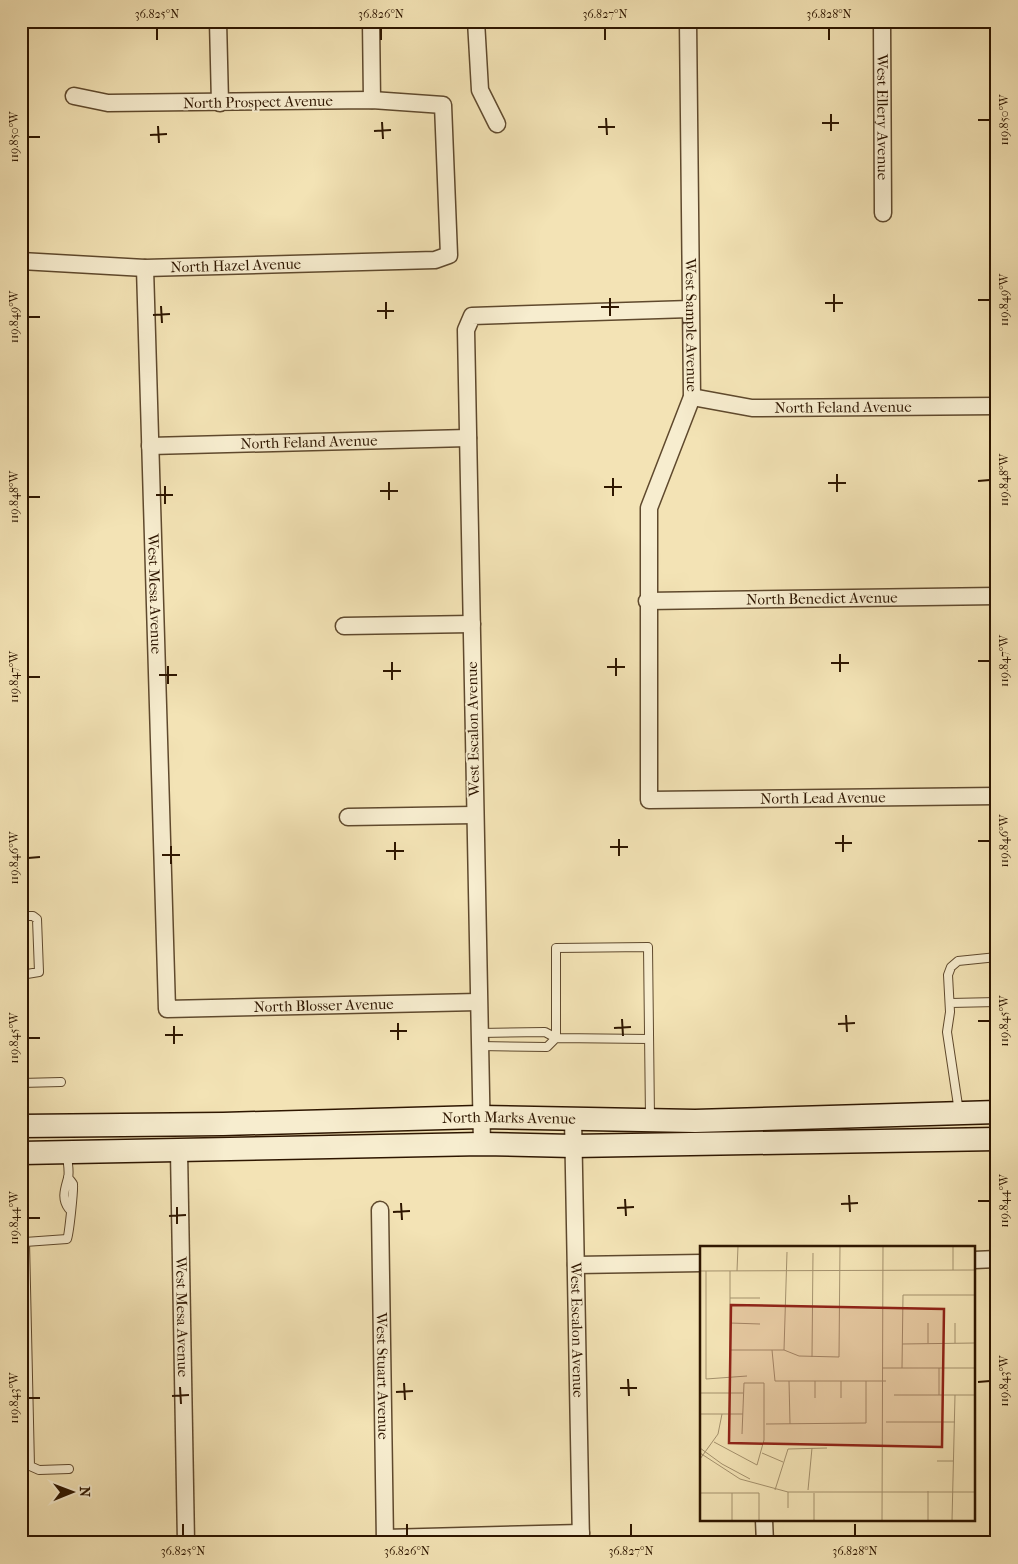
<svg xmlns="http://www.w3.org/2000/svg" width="1018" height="1564" viewBox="0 0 1018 1564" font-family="'IM FELL French Canon',serif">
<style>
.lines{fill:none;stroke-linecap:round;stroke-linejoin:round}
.service-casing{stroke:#5f492d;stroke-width:10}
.minor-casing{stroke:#5f492d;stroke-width:19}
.secondary-casing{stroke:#2e1600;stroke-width:25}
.service{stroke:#f7edcf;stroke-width:8}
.minor{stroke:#f7edcf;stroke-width:16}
.secondary{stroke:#f7edcf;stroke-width:22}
.ticks{fill:none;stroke:#2e1600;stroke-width:2}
.labels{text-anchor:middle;stroke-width:4;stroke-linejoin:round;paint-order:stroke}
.street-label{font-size:15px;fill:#2e1600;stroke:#f7edcf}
.inset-road{fill:none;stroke:#a4916d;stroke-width:1}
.view{fill:#8f2418;fill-opacity:0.15;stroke:#8f2418;stroke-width:2.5}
.inset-edge{fill:none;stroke:#2e1600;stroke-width:2.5}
.neatline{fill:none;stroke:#2e1600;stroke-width:2}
.ticks-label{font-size:12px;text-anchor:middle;fill:#2e1600}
</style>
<rect width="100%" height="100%" fill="#f3e3b5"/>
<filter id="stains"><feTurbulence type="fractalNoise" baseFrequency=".004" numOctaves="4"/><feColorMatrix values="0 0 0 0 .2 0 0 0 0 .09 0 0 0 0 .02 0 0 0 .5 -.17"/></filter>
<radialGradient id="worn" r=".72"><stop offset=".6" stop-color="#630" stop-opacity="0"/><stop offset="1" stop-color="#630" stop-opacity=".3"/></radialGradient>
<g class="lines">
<defs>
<path id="service" d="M21,916H33L37,919L39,972L21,975
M950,1003L997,1002
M479,1033L545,1032L556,1038L547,1047L479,1046
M649,1039L556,1038V948L648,947L650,1118
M21,1083L61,1082
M959,1112L947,1032L950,1012L948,975L951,967L958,961L997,957
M67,1153C67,1161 70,1171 68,1178C65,1189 61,1199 69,1209
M21,1242H25L30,1466H21
M25,1242L67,1239C69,1236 74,1187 73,1184C73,1183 68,1178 68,1177
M30,1466L39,1470L69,1469"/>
<g id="minor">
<path d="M218,21L220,103"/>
<path d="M371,21L372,100"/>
<path d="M476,21L480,90L497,124"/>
<path id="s1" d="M688,21L692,397L649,508V800L997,796"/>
<path id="s2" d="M882,21L883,213"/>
<path id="s3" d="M21,261L145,268L435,260L449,255L443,105L372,100L108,103L74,96"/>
<path id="s4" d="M145,268L167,1009L478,1002"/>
<path id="s5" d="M692,397L752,408L997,406"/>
<path id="s6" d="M150,446L468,438"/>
<path id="s7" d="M647,601L997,596"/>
<path d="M344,626L472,624"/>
<path d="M348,817L474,815"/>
<path id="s8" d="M573,1118L581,1543"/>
<path d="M482,1144L466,330L472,316L690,309"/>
<path id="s9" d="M179,1151L186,1543"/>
<path id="s10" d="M380,1210L385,1543"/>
<path d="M974,1260L997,1259"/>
<path d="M576,1265L702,1263"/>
<path d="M764,1520L765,1543"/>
<path d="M385,1538L581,1533"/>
</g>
<g id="secondary">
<path id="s11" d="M21,1126L223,1124L480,1117L695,1121L997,1112"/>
<path d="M21,1153L482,1144L573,1146L997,1139"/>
</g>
</defs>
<!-- service casing -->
<use href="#service" class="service-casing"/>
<!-- minor casing -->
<use href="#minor" class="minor-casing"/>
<!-- secondary casing -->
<use href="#secondary" class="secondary-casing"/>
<!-- service -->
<use href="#service" class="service"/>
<!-- minor -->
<use href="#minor" class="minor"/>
<!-- secondary -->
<use href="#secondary" class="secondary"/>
</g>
<!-- ticks -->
<path class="ticks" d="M157,28V40M381,28V40M605,28V40M829,28V40M831,114V131M606,118L607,135M978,120H990M382,122L383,139M822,123H839M158,126L159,143M598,127H615M374,131L391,130M150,135L167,134M28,137H40M834,294V312M610,298V316M978,300H990M386,302V319M825,303H843M161,306L162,323M601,307H619M377,311H394M153,315L170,314M28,317H40M837,474V492M613,478V496M978,481L990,480M389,482V500M828,483H846M165,486V504M604,487H622M380,491H398M156,495H173M28,497H40M840,654V672M616,658V676M978,661H990M392,662V680M831,663H849M168,666V684M607,667H625M383,671H401M159,675H177M28,677H40M843,835V852M619,839V856M978,841H990M395,842V860M835,843H852M171,846V864M610,847H628M386,851H404M162,855H180M28,858L40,857M846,1015L847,1032M622,1019L623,1036M978,1021H990M398,1023V1040M838,1024L855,1023M174,1026V1044M614,1028L631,1027M390,1031H407M165,1035H183M28,1038H40M849,1195L850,1212M625,1199L626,1216M978,1201H990M401,1203L402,1220M841,1204L858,1203M177,1207V1224M617,1208L634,1207M393,1212L410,1211M169,1216L186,1215M28,1218H40M628,1379L629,1396M978,1382L990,1381M404,1383L405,1400M180,1387L181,1404M620,1388H637M396,1392L413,1391M172,1396L189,1395M28,1398H40M183,1524V1536M407,1524V1536M631,1524V1536M855,1524V1536"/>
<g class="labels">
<!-- street labels -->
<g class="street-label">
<text transform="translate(258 102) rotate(-1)" y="5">North Prospect Avenue</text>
<text dy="5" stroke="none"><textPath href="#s2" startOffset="96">West Ellery Avenue</textPath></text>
<text dy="5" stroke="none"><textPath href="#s3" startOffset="215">North Hazel Avenue</textPath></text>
<text dy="5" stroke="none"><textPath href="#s1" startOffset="304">West Sample Avenue</textPath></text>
<text dy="5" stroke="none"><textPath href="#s5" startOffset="152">North Feland Avenue</textPath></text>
<text dy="5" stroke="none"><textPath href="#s6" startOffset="159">North Feland Avenue</textPath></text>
<text dy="5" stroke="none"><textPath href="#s4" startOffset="326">West Mesa Avenue</textPath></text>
<text dy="5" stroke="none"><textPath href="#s7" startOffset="175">North Benedict Avenue</textPath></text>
<text transform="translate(473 729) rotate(-91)" y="5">West Escalon Avenue</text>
<text dy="5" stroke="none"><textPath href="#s1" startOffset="961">North Lead Avenue</textPath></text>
<text dy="5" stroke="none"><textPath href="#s4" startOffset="898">North Blosser Avenue</textPath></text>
<text dy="5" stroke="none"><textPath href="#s11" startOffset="488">North Marks Avenue</textPath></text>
<text dy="5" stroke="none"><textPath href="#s9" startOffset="166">West Mesa Avenue</textPath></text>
<text dy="5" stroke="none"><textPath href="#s8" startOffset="212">West Escalon Avenue</textPath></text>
<text dy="5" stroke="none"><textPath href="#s10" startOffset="166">West Stuart Avenue</textPath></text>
</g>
</g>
<!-- overview -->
<g transform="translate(700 1246)">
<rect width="275" height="275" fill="#f3e3b5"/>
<path class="inset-road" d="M253,0V24M0,25L275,24M6,25V133L47,130M37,25L38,0M30,52H60M30,77L60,78M228,77V97M255,97V77M202,98L275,97M30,104H84L99,110L139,111L140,0M72,104L75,135H186M84,104L87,6M112,111L113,7M182,122H275M202,122L203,49H275M239,122V149M30,133V25M89,135L90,178M115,135V152M141,135V152M0,147H43M194,149H275M0,168H43M186,176H255M66,178L166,177V135M14,196L57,219L64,194V137H44L42,188M0,202L22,218L50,233M0,207L40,233L88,246H275M62,207L83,216M0,213L18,188L22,168M237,215H253M75,244L88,203L127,202M108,244L112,202M0,247H59V275M88,262V246M32,275V247M114,275V247M182,275L183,0M228,275V245M252,275L255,149"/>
<path class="view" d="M31,59L244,63L242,201L29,197Z"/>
<rect width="275" height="275" class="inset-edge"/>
</g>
<!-- margin -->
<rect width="1018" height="1564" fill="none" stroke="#f3e3b5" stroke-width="55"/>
<!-- north arrow -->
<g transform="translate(72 1492) rotate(89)" stroke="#f7edcf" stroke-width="4" paint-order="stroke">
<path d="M0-4L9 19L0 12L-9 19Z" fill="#2e1600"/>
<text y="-8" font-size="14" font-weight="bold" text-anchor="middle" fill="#2e1600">N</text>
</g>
<rect x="28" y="28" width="962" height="1508" class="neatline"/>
<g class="ticks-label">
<text x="157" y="18">36.825°N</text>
<text x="381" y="18">36.826°N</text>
<text x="605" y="18">36.827°N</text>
<text x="829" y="18">36.828°N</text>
<text transform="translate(1004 120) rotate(-90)" y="4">119.850°W</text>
<text transform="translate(14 137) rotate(-90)" y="4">119.850°W</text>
<text transform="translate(1004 300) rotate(-90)" y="4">119.849°W</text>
<text transform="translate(14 317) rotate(-90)" y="4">119.849°W</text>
<text transform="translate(1004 480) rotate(-90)" y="4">119.848°W</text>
<text transform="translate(14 497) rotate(-90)" y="4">119.848°W</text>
<text transform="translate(1004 661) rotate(-90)" y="4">119.847°W</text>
<text transform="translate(14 677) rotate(-90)" y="4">119.847°W</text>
<text transform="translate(1004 841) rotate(-90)" y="4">119.846°W</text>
<text transform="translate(14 858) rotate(-90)" y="4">119.846°W</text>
<text transform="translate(1004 1021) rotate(-90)" y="4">119.845°W</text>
<text transform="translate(14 1038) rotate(-90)" y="4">119.845°W</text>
<text transform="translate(1004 1201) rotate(-90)" y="4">119.844°W</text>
<text transform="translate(14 1218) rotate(-90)" y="4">119.844°W</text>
<text transform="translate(1004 1381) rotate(-90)" y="4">119.843°W</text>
<text transform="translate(14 1398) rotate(-90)" y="4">119.843°W</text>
<text x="183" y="1555">36.825°N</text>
<text x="407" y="1555">36.826°N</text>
<text x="631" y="1555">36.827°N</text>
<text x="855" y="1555">36.828°N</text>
</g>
<rect width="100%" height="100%" filter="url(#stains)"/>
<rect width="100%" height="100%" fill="url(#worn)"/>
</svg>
